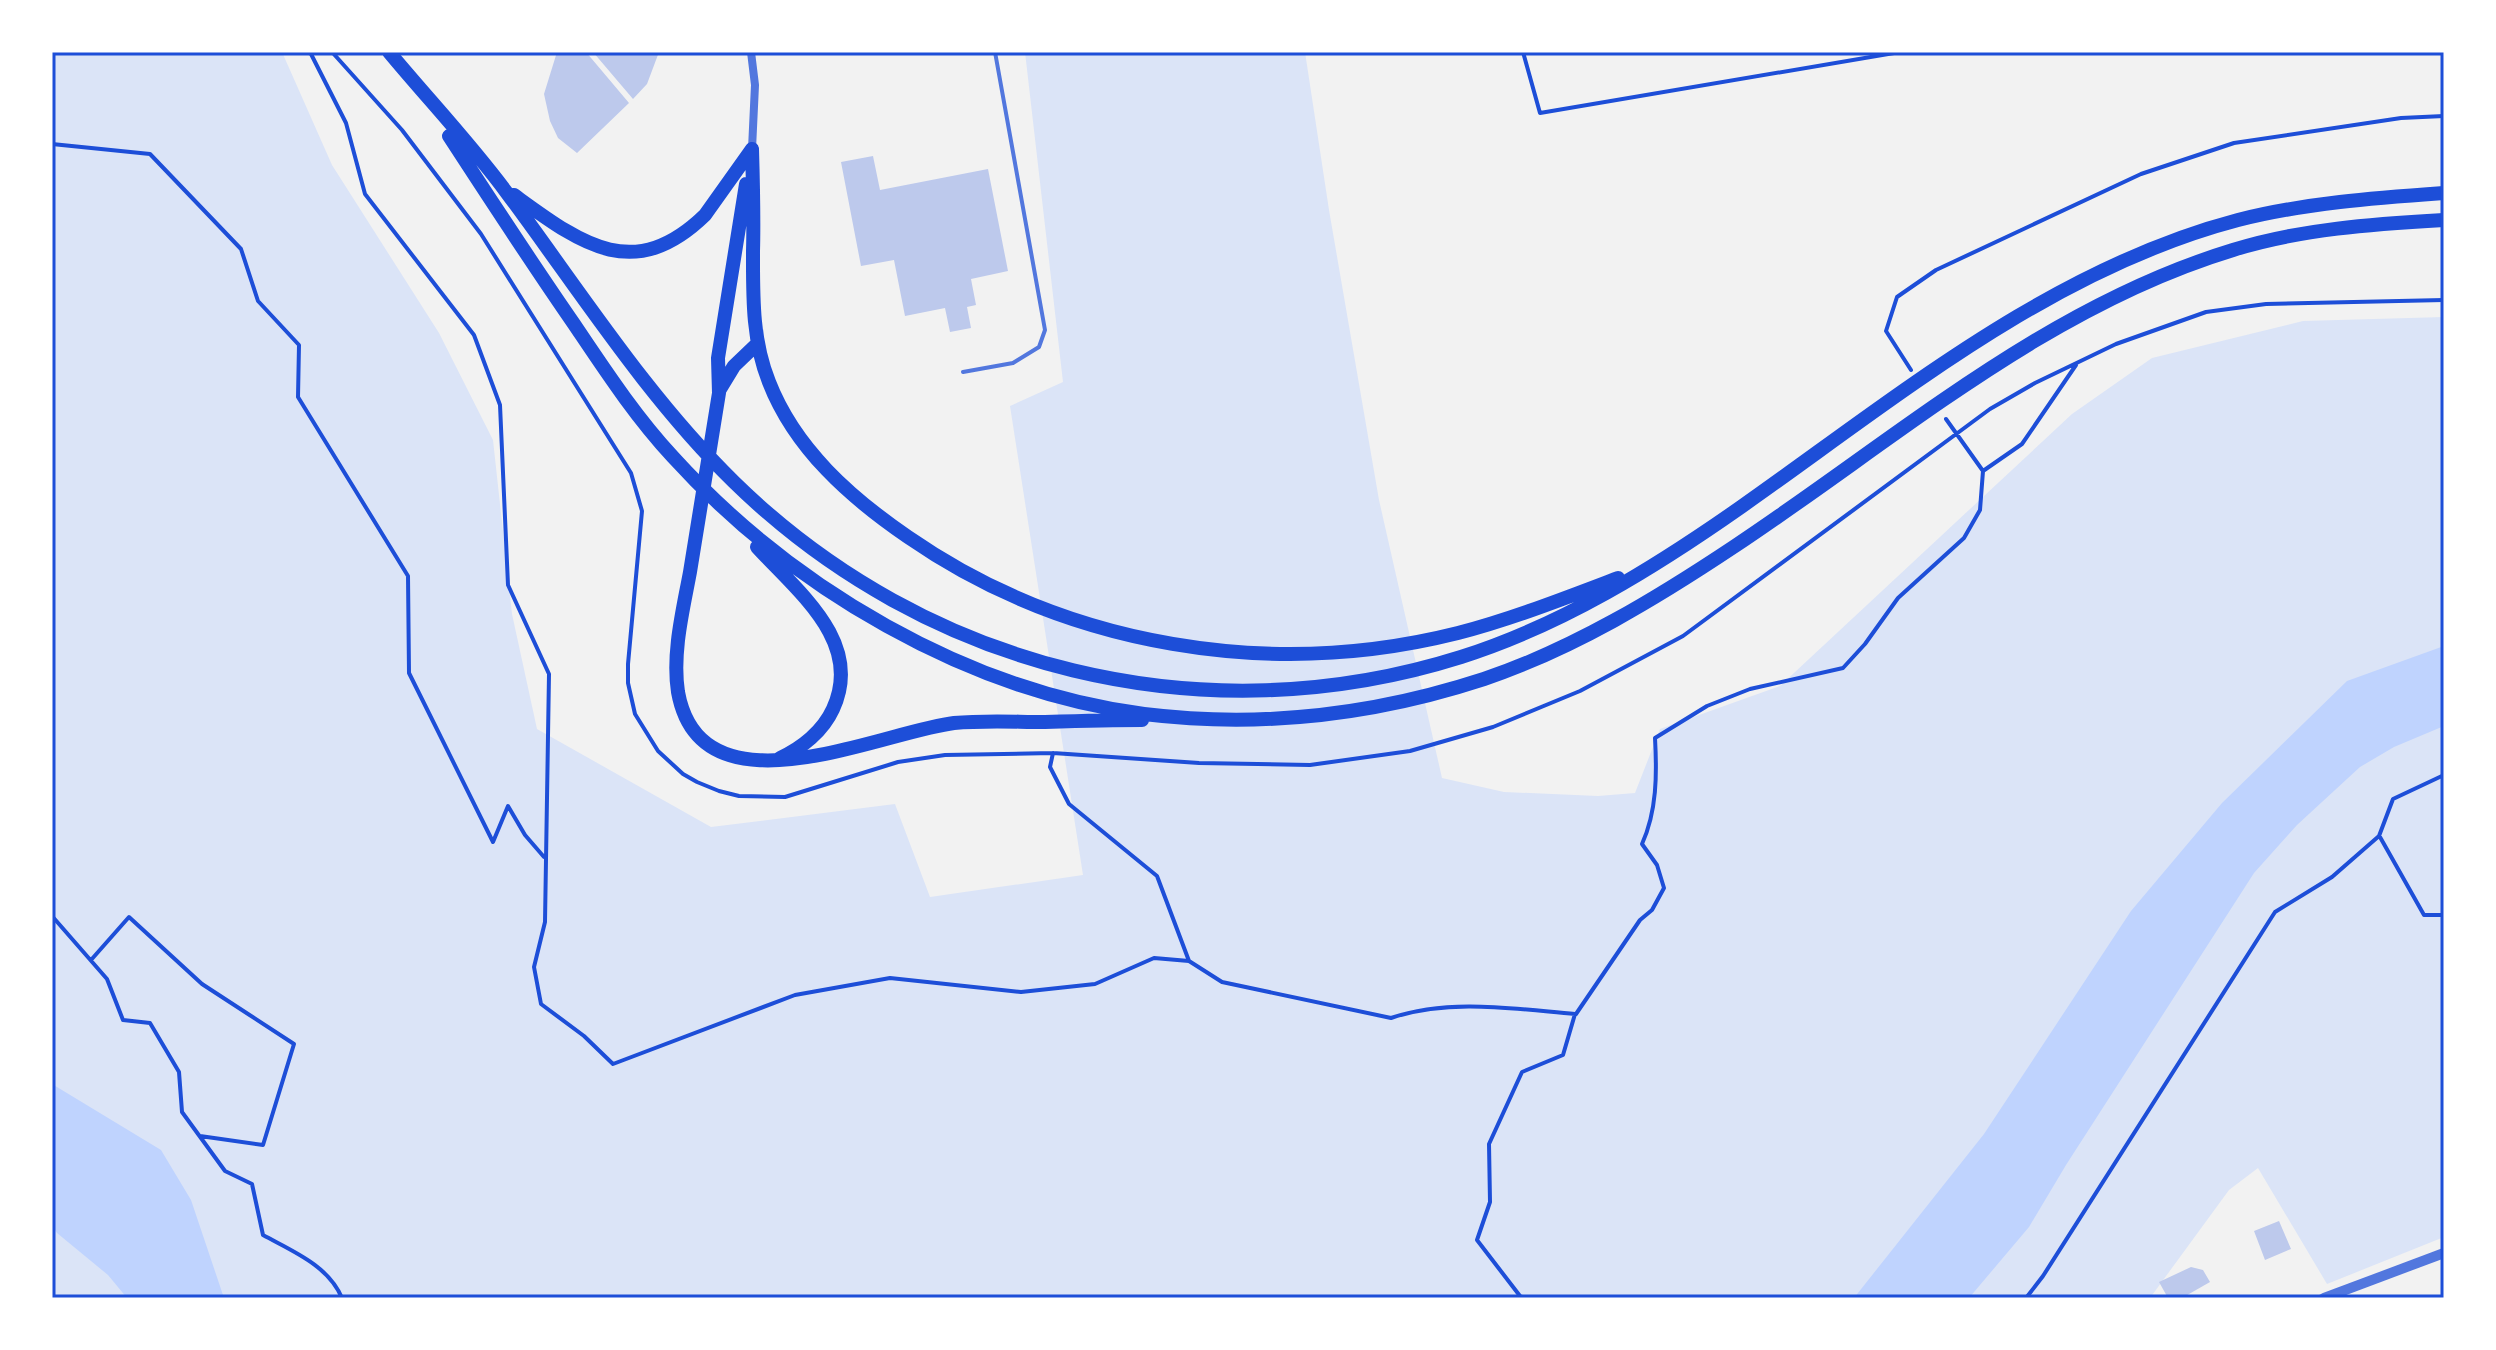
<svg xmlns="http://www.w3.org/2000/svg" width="2496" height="1350" viewBox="0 0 2496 1350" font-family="Helvetica,sans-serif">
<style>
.green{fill:#dbe4f7}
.water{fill:#bfd3fe}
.building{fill:#bdc9ec}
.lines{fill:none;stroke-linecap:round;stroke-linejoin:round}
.path{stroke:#1d4ed8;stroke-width:4}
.service{stroke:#5277de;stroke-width:4}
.minor{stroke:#5277de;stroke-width:8}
.tertiary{stroke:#5277de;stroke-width:10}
.trunk{stroke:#1d4ed8;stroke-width:14}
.neatline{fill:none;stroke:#1d4ed8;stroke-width:3}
</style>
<rect width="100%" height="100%" fill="#f2f2f2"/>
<!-- green -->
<path class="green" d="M52,52H282L332,165L439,333L493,440L512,614L537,729L711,827L895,804L930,897L1083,875L1010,406L1063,382L1025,52H1305L1329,210L1379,500L1442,778L1504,792L1598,796L1635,793L1660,729L1780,686L2072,414L2152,358L2303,321L2444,317V1237L2327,1284L2258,1168L2229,1190L2150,1298H52Z"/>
<!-- water -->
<path class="water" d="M2444,646V726L2394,747L2360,767L2297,825L2254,873L2066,1165L2029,1227L1969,1298H1854L1984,1134L2131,911L2222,803L2347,681Z
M52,1084L161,1150L191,1200L224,1298H127L108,1275L57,1233L52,1225Z"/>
<!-- building -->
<path class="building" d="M557,52H586L629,103L577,153L558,138L550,121L544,94Z
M593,52H659L647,84L633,99Z
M873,156L880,190L988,169L1008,271L971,279L976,305L967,307L971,328L950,332L945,308L905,316L894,260L861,266L841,162Z
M2279,1221L2291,1249L2265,1260L2254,1231Z
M2191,1267L2203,1270L2210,1282L2182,1298H2168L2159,1282Z"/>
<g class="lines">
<!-- path -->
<path class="path" d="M307,52L311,54L346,123L365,194L474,335L500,405L508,585L549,674L545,922L534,967L541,1004L584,1036L613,1064L795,995L890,978L1021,992L1095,984L1154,958L1189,961L1222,982L1391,1018C1449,998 1516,1009 1575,1014L1563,1055L1522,1072L1489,1144L1490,1202L1477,1240L1520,1296L1525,1298
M332,52L402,130L481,234L631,473L642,511L628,664V683L635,714L658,751L683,774L697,782L719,791L739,796L785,797L898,762L945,755L1053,753L1199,763L1310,765L1410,751L1493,727L1580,691L1683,636L1990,409L2035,383L2116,344L2206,312L2266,304L2444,300
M1523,52L1540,113L1900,52
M52,144L150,154L241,249L258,301L299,345L298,397L408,576L409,673L493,842L508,806L525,835L544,857
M1911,370L1886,331L1897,297L1936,270L2141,174L2234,143L2401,118L2444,116
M1946,419L1983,471L2022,444L2076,365
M1053,753L1050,767L1069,804L1157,876L1189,961
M2380,837L2424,915H2444
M52,916L107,979L123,1020L150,1023L179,1072L182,1112L225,1171L252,1184L263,1235C292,1251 328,1265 342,1298
M91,960L129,917L202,984L294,1044L263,1145L200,1136
M1576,1014L1640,920L1652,910L1664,888L1657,865L1642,844C1657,811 1657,774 1655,738L1707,706L1750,689L1843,668L1865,644L1898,598L1964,538L1980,510L1983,471
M2026,1298L2043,1276L2275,912L2332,877L2379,836L2393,799L2444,775"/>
<!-- service -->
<path class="service" d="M963,372L1013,363L1039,347L1045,330L995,52"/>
<!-- minor -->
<path class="minor" d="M751,52L755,85L752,149"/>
<!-- tertiary -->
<path class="tertiary" d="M2324,1298L2444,1253"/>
<!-- trunk -->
<path class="trunk" d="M389,52C428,99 471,144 507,193C580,291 647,397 734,482C926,670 1204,738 1461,657C1562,625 1654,568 1741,507C1896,398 2051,269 2238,220C2305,203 2374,198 2444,193
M449,136C490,199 531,262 574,324C605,370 635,416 673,457C792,588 967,691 1144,714C1258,728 1374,715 1484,679C1573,649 1657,598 1735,546C1896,439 2045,307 2233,250C2300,229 2374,224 2444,220
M752,149C753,183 754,217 753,251C753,296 752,340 769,382C795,449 851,498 908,537C1067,647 1271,680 1458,633C1512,619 1565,598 1618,578
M746,184L718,358L719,393C709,452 700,512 690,572C683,610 672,653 678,692C701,819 880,732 954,723C985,720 1015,722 1045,722C1077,721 1109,720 1142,720
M514,195C579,242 633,285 705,215L752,149
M720,389L734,366L757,344
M757,547C798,592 864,642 833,709C823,731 802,748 780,758"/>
</g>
<!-- border -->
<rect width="2496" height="1350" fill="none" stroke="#ffffff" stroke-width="108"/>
<rect x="54" y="54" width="2388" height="1242" class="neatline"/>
</svg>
